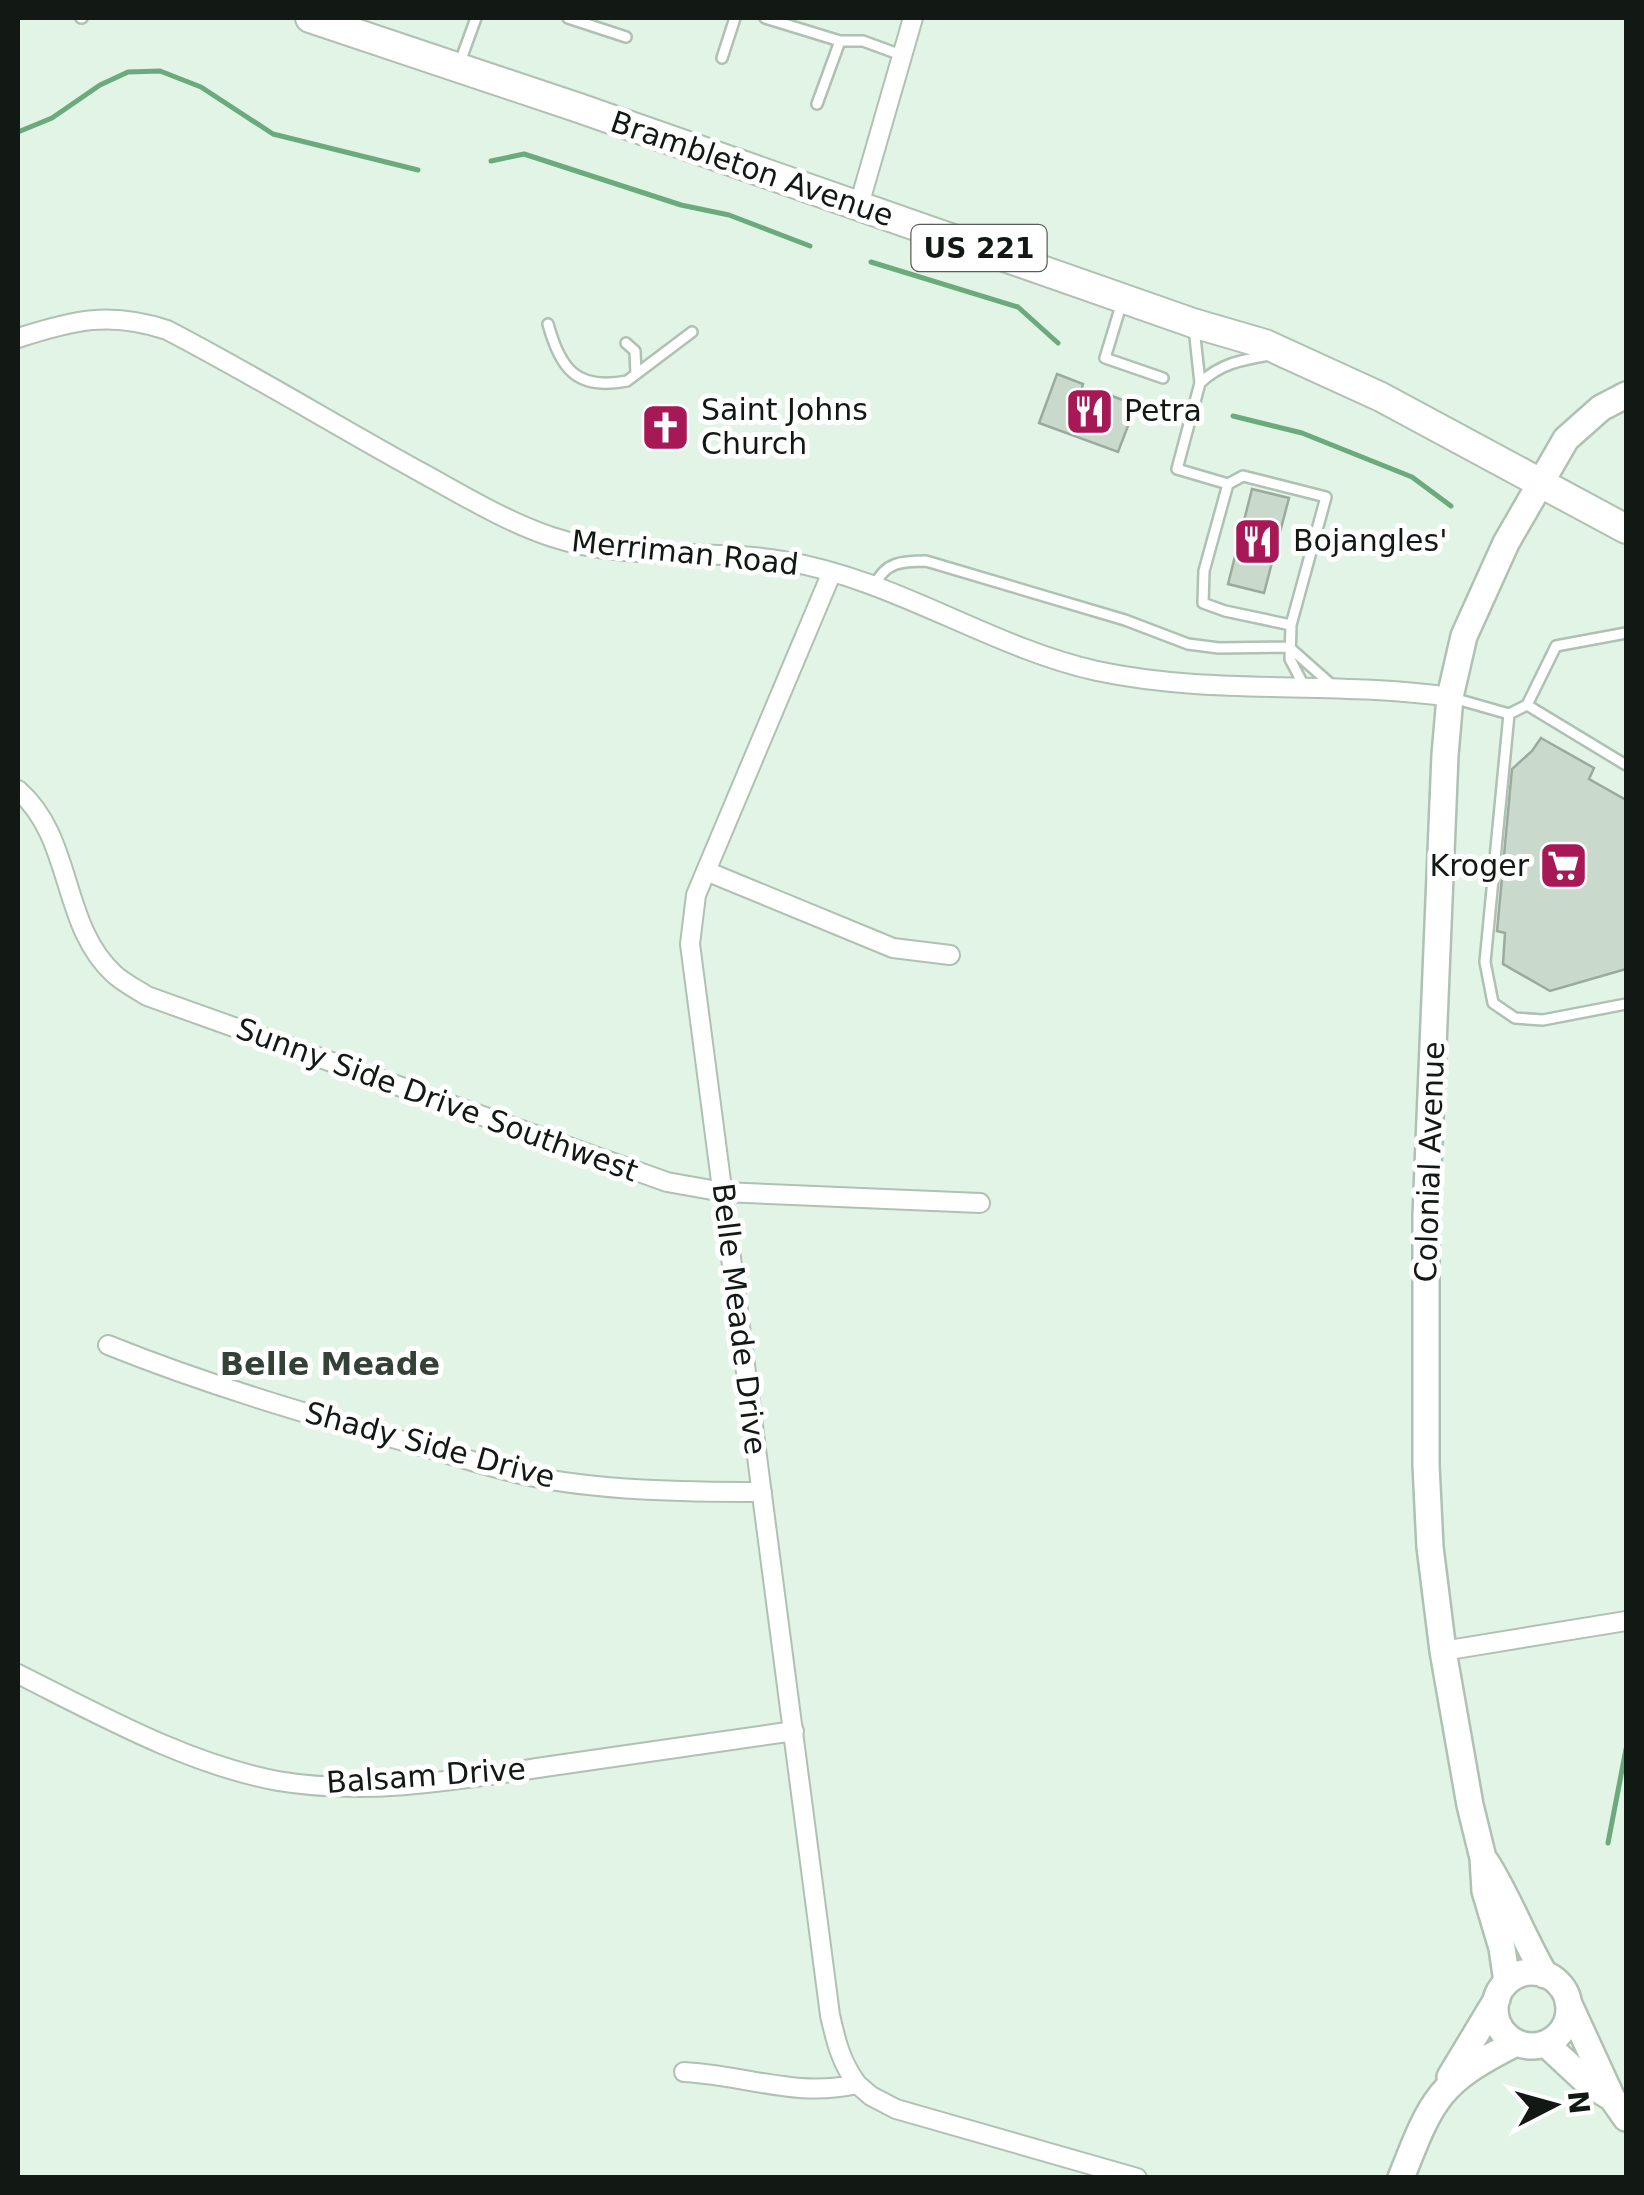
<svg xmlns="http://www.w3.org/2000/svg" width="1644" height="2195" viewBox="0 0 1644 2195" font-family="'DejaVu Sans',sans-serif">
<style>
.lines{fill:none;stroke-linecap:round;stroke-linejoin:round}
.stream{stroke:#6baa7c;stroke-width:5}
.building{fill:#c9dacc;stroke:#9aab9e;stroke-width:2.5}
.lane-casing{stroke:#afc1b3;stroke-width:14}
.street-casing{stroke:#afc1b3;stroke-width:22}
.secondary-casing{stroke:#afc1b3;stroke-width:30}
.primary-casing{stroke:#afc1b3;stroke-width:32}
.lane{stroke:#fff;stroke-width:9}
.street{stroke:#fff;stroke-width:18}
.secondary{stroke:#fff;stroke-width:25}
.primary{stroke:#fff;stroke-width:28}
.labels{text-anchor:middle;stroke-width:10;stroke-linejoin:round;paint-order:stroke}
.shield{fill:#fff;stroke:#595e5a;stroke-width:2.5}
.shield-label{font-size:28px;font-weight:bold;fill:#121914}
.street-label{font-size:30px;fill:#121914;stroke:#fff}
.poi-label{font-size:30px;fill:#121914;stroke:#fff;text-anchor:start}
.neighbourhood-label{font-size:32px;font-weight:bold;fill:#334136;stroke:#fff}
</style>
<rect width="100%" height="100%" fill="#e1f4e5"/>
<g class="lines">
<!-- stream -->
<path class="stream" d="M18,132L52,118L100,85L128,72L160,71L201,87L273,134L418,170
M491,161L524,154L681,205L729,215L810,246
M871,262L1018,307L1058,343
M1233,416L1302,433L1412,477L1451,506
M1608,1843L1626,1749"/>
</g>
<!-- building -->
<path class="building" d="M1057,374L1083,384L1081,391L1110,402L1112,396L1136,405L1118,452L1039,423Z
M1252,489L1289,498L1264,593L1228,584Z
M1541,738L1594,768L1589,779L1626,800V969L1550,991L1503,964L1505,933L1497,931L1512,769L1532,751Z"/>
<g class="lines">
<defs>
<path id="lane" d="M81,18H82
M568,18L626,37
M765,18L840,41H863L901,55
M722,58L735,18
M460,62L476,18
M817,104L840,41
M1122,302L1105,358L1163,378
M548,324C560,368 576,391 627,381L692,332
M1194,328L1200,383L1177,469L1228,484L1243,476L1326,497L1291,625L1290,659L1304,686
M626,343L635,351L636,374
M1200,383C1221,363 1242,360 1270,355
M1228,484L1204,571L1203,603L1225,611L1291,625
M875,585C885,562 902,561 926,561L1125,620L1188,644L1219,648L1289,647L1333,686
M1453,698L1509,714L1485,962L1493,1003L1515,1018L1543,1020L1626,1004
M1527,705L1626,765
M1509,714L1527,705L1556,646L1626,633"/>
<path id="street" d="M859,205L913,18
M18,338C74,320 110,311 167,330C254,375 338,427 424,474C466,497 507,522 552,537C627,562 708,548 784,561C895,579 989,647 1097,671C1214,696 1333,680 1450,697
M832,572L706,871L696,895L690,944L830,2015C836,2042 841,2062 857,2084
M18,790C74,839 60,924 114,974C124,983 136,989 147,996L667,1182L723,1192L980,1203
M706,871L893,948L950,955
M108,1345C205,1384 306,1414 407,1442C446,1453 485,1466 525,1475C597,1491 688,1492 762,1492
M1443,1651L1626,1621
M18,1674C100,1715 187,1764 278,1781C366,1796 458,1780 544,1767C627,1755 711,1743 794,1731
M684,2072C745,2075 795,2098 857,2084L871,2096L896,2109L1137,2178"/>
<path id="secondary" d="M1486,1862C1509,1898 1523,1938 1545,1975
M1495 2009a37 37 0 1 1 74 0a37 37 0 1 1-74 0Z
M1507,1982L1502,1948L1485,1891L1483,1858L1470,1805L1443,1651L1430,1547L1426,1465V1216L1445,755L1450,697L1464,636L1506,543L1566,439L1601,408L1626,395
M1568,2002L1612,2098L1626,2118
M1546,2044L1589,2084L1612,2098
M1450,2077L1497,1999
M1401,2178C1432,2099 1438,2082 1516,2043"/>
<path id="primary" d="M310,18L579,108L1193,323L1265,344L1381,397L1626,529"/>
</defs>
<!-- lane casing -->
<use href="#lane" class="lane-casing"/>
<!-- street casing -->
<use href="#street" class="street-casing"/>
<!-- secondary casing -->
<use href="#secondary" class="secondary-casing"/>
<!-- primary casing -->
<use href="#primary" class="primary-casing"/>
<!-- lane -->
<use href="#lane" class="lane"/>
<!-- street -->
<use href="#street" class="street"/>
<!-- secondary -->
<use href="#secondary" class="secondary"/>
<!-- primary -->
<use href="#primary" class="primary"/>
</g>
<!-- icons -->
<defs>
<symbol id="restaurant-square" viewBox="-11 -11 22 22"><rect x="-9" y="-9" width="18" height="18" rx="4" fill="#a71856" stroke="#fff"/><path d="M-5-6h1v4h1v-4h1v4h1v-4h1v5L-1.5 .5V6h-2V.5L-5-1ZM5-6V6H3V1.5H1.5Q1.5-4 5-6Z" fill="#fff"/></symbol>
<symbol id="church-square" viewBox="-11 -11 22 22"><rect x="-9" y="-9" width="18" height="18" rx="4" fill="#a71856" stroke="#fff"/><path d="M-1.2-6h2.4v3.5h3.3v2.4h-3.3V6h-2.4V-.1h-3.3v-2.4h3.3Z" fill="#fff"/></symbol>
<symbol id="supermarket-square" viewBox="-11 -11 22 22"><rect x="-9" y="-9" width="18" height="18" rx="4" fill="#a71856" stroke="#fff"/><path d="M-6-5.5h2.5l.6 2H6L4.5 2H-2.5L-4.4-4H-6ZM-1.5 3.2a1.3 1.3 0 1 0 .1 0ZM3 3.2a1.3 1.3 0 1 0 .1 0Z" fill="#fff"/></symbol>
</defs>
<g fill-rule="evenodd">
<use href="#restaurant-square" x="1062" y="384" width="55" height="55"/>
<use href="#church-square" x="638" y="400" width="55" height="55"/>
<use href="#restaurant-square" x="1230" y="514" width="55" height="55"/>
<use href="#supermarket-square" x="1536" y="838" width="55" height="55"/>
</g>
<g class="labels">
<!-- shield labels -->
<rect class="shield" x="911.5" y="225" width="135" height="46" rx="8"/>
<g class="shield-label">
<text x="979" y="258">US 221</text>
</g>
<!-- street labels -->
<g class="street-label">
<text transform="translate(752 169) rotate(19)" y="10">Brambleton Avenue</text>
<text transform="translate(685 553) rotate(6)" y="10">Merriman Road</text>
<text transform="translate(437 1100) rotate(20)" y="10">Sunny Side Drive Southwest</text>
<text transform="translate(1430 1162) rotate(-88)" y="10">Colonial Avenue</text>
<text transform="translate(739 1319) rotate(83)" y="10">Belle Meade Drive</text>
<text transform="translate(430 1445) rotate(15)" y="10">Shady Side Drive</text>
<text transform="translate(426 1776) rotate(-4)" y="10">Balsam Drive</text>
</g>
<!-- poi labels -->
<g class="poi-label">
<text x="701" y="420">Saint Johns<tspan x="701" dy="34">Church</tspan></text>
<text x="1124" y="421">Petra</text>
<text x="1293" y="551">Bojangles'</text>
<text x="1529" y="876" text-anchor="end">Kroger</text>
</g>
<!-- neighbourhood labels -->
<g class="neighbourhood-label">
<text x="330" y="1375">Belle Meade</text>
</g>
</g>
<!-- border -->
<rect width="1644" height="2195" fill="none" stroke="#121914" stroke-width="40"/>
<!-- north arrow -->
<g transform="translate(1554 2105) rotate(84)" stroke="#ffffff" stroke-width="8" paint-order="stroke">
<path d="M0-8L18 38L0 25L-18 38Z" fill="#121914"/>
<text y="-15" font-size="28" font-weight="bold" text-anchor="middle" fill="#121914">N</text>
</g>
</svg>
